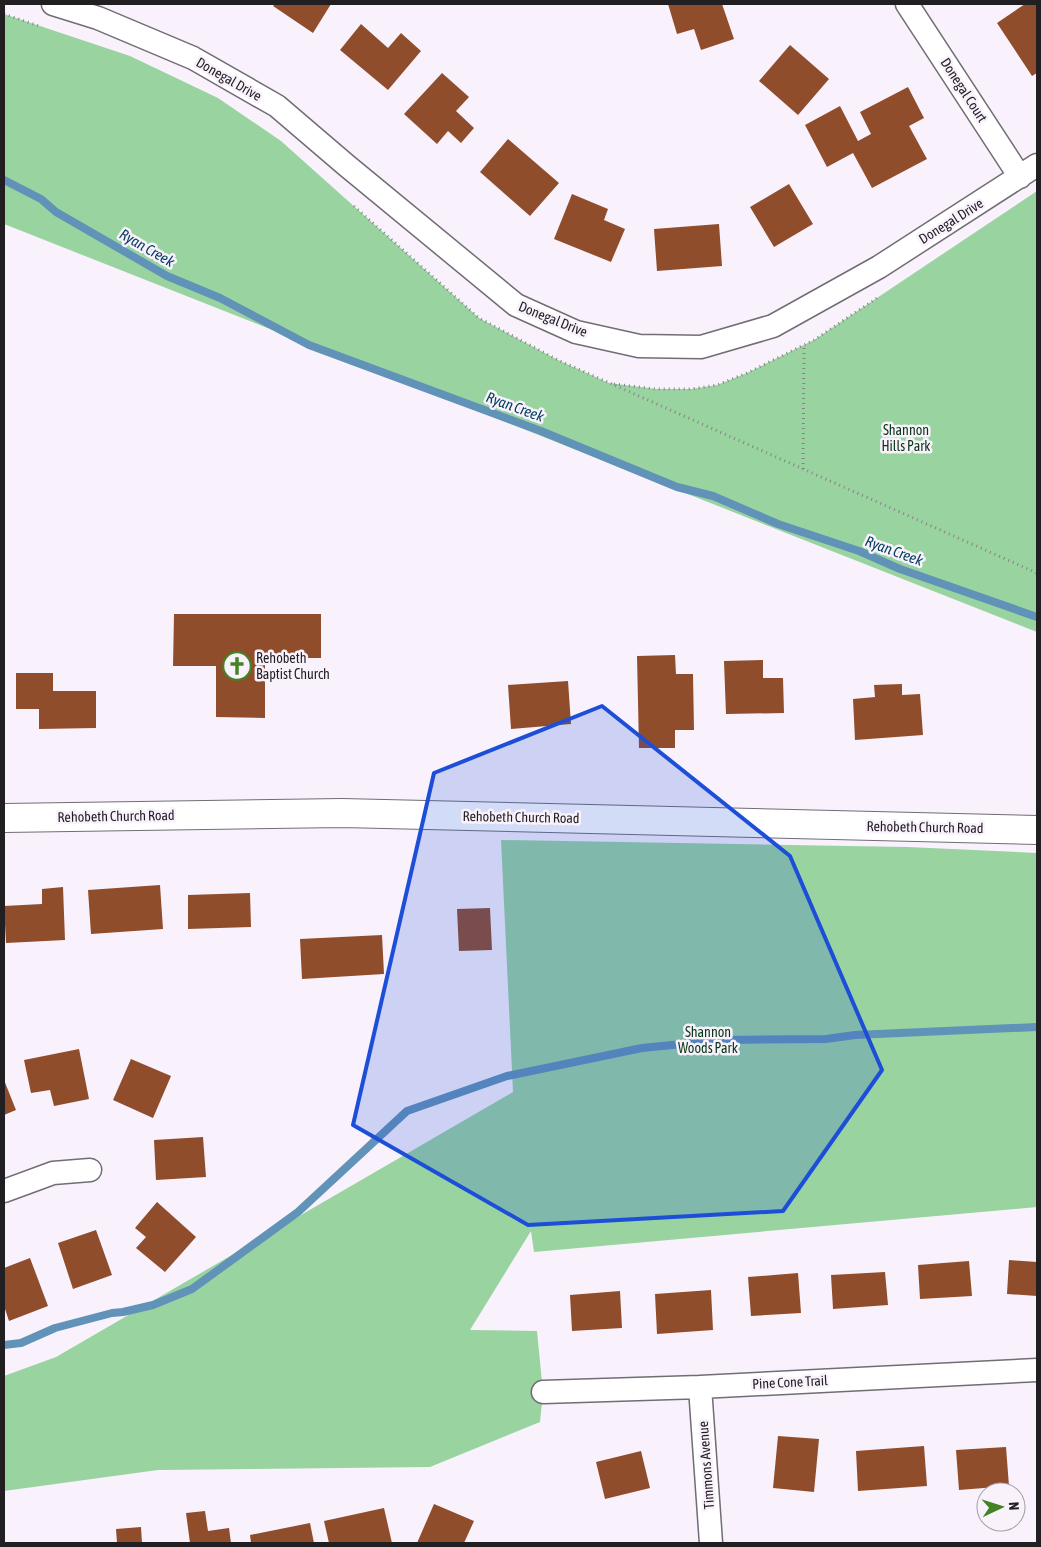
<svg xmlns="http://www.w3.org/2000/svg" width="1041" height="1547" viewBox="0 0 1041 1547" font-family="'Asap Condensed',sans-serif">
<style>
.green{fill:#99d4a0}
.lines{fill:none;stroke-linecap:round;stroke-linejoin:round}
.stream{stroke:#6192b7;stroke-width:8}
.building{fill:#904d2c}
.street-casing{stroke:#726c74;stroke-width:25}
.secondary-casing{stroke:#726c74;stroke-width:30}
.path{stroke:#878289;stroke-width:3;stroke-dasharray:1 4;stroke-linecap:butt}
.street{stroke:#fff;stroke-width:22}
.secondary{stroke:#fff;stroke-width:28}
.marked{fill:#1d4ed8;fill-opacity:0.2;stroke:#1d4ed8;stroke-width:4;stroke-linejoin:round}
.labels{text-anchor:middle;stroke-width:5;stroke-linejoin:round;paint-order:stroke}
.street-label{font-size:14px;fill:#221f23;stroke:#f9f2fc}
.park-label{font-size:14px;fill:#083714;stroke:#f9f2fc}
.poi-label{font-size:14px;fill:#221f23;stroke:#f9f2fc;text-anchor:start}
.water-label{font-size:15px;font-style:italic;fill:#003c5d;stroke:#f9f2fc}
</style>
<rect width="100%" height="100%" fill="#f9f2fc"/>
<!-- green -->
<path class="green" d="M4,14L130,56L218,98L281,141L479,318L558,360L609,383L656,389H691L717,385L747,373L814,340L1037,191V632L4,224Z
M501,840L908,847L1037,853V1207L534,1252L531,1231L470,1330L537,1331L543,1392L540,1422L430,1467L158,1470L4,1491V1376L56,1357L513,1092Z"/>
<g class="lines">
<!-- stream -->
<path class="stream" d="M4,180L41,199L56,212L167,276L220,298L309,345L541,431L677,487L713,496L778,524L859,551L900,569L1037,617
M4,1345L21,1343L55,1328L112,1313L123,1312L153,1305L192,1289L298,1212L407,1111L507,1076L642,1048L723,1040L826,1039L855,1035L1037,1027"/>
</g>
<!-- building -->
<path class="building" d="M275,4H331L313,33L273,6Z
M668,4H722L734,39L701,50L694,29L677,34Z
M1025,4H1037V73L1032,76L997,23Z
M361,24L388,48L401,33L421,51L388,90L340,50Z
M790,45L829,79L798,115L759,81Z
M442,73L469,97L456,111L474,128L461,143L448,131L437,144L404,114Z
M908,87L924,118L909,126L927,159L872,188L853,153L827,167L805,125L840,106L858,141L871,134L860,112Z
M508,139L559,183L530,216L480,172Z
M789,184L813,224L774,247L750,207Z
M572,194L608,209L604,220L625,229L611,262L554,239Z
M719,224L722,266L657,271L654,229Z
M174,614H321V658H265V718L216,717V666H173Z
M675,655L676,674H693L694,730H675V748H639L637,656Z
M763,660V678H783L784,713L726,714L724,661Z
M16,673H53V691H96V728L39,729V709H16Z
M568,681L571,724L511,729L508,685Z
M902,684V695L920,694L923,735L855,740L853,699L875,697L874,685Z
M160,885L163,929L91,934L88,890Z
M63,887L65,940L6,943L4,906L42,904V889Z
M250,893L251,927L188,929V895Z
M490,908L492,950L459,951L457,909Z
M382,935L384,974L302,979L300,939Z
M79,1049L89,1099L54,1106L50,1090L31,1093L24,1060Z
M131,1059L171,1076L153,1118L113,1100Z
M4,1080L16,1110L4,1115Z
M203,1137L206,1177L156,1180L154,1140Z
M157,1202L196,1237L165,1272L136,1248L146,1237L135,1228Z
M96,1230L112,1275L73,1289L58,1243Z
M30,1258L48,1306L9,1321L4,1306V1268Z
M1009,1260L1037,1262V1296L1007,1294Z
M969,1261L972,1296L920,1299L918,1265Z
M885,1272L888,1305L833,1309L831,1275Z
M798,1273L801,1313L751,1316L748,1277Z
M711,1290L713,1330L657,1334L655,1294Z
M620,1291L622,1328L572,1331L570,1295Z
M778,1436L819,1439L814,1492L773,1488Z
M924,1446L927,1486L858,1491L856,1451Z
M1006,1447L1009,1486L959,1490L956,1450Z
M641,1451L650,1488L605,1499L596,1462Z
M434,1504L474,1521L464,1543H417Z
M384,1508L392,1543H329L324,1521Z
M205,1511L208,1531L229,1528L231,1543H190L186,1513Z
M310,1523L314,1543H251L250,1535Z
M141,1527L142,1543H117L116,1529Z"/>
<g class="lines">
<defs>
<path id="street" d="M53,4L98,18L193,58L277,106L346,165L516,305L576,332L639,346L701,347L773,326L879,267L1037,165
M907,4L1020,177
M4,1191L53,1173L90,1170
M700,1387L711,1543
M543,1392L700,1387L1037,1370"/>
<path id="secondary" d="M4,818L342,813L1037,830"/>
</defs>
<!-- street casing -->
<use href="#street" class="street-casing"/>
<!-- secondary casing -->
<use href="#secondary" class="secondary-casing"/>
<!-- path -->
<path class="path" d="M4,14L42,27
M354,206L479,318L558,360L1037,573
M614,384L656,389H691L717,385L747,373L814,340L877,298
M803,469L804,345"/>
<!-- street -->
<use href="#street" class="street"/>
<!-- secondary -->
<use href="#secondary" class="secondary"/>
</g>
<!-- marked area -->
<path class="marked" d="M602,706L790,856L882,1070L783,1211L528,1225L353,1125L434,773Z"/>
<!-- icons -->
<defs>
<symbol id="church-ring" viewBox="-11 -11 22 22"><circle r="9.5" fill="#f9f2fc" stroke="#448323" stroke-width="1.5"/><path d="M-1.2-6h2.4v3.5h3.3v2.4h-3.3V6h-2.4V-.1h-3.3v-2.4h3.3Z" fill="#448323"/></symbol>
</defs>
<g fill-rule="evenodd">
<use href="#church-ring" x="221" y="650" width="32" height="32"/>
</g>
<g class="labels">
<!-- street labels -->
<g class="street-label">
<text transform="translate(229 79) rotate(30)" y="5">Donegal Drive</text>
<text transform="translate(964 90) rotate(57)" y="5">Donegal Court</text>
<text transform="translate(951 221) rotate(-32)" y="5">Donegal Drive</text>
<text transform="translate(553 319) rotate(22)" y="5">Donegal Drive</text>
<text transform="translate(116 816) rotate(-1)" y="5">Rehobeth Church Road</text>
<text transform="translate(521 817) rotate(1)" y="5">Rehobeth Church Road</text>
<text transform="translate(925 827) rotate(1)" y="5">Rehobeth Church Road</text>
<text transform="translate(790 1382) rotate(-3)" y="5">Pine Cone Trail</text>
<text transform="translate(706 1465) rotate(-94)" y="5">Timmons Avenue</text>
</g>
<!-- park labels -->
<g class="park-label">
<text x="906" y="435">Shannon<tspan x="906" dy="16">Hills Park</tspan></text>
<text x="708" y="1037">Shannon<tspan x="708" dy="16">Woods Park</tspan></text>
</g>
<!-- poi labels -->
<g class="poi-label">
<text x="256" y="663">Rehobeth<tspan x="256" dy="16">Baptist Church</tspan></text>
</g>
<!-- water labels -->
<g class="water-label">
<text transform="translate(147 248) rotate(30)" y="5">Ryan Creek</text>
<text transform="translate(515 407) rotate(20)" y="5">Ryan Creek</text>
<text transform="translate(894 551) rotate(20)" y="5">Ryan Creek</text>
</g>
</g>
<!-- border -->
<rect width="1041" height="1547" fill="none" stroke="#221f23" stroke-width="10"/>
<!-- north arrow -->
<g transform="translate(1001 1507) rotate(86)"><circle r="24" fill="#f9f2fc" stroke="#a39ea5"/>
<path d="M0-4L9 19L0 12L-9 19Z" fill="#448323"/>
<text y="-8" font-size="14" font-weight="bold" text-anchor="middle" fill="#221f23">N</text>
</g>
</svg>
